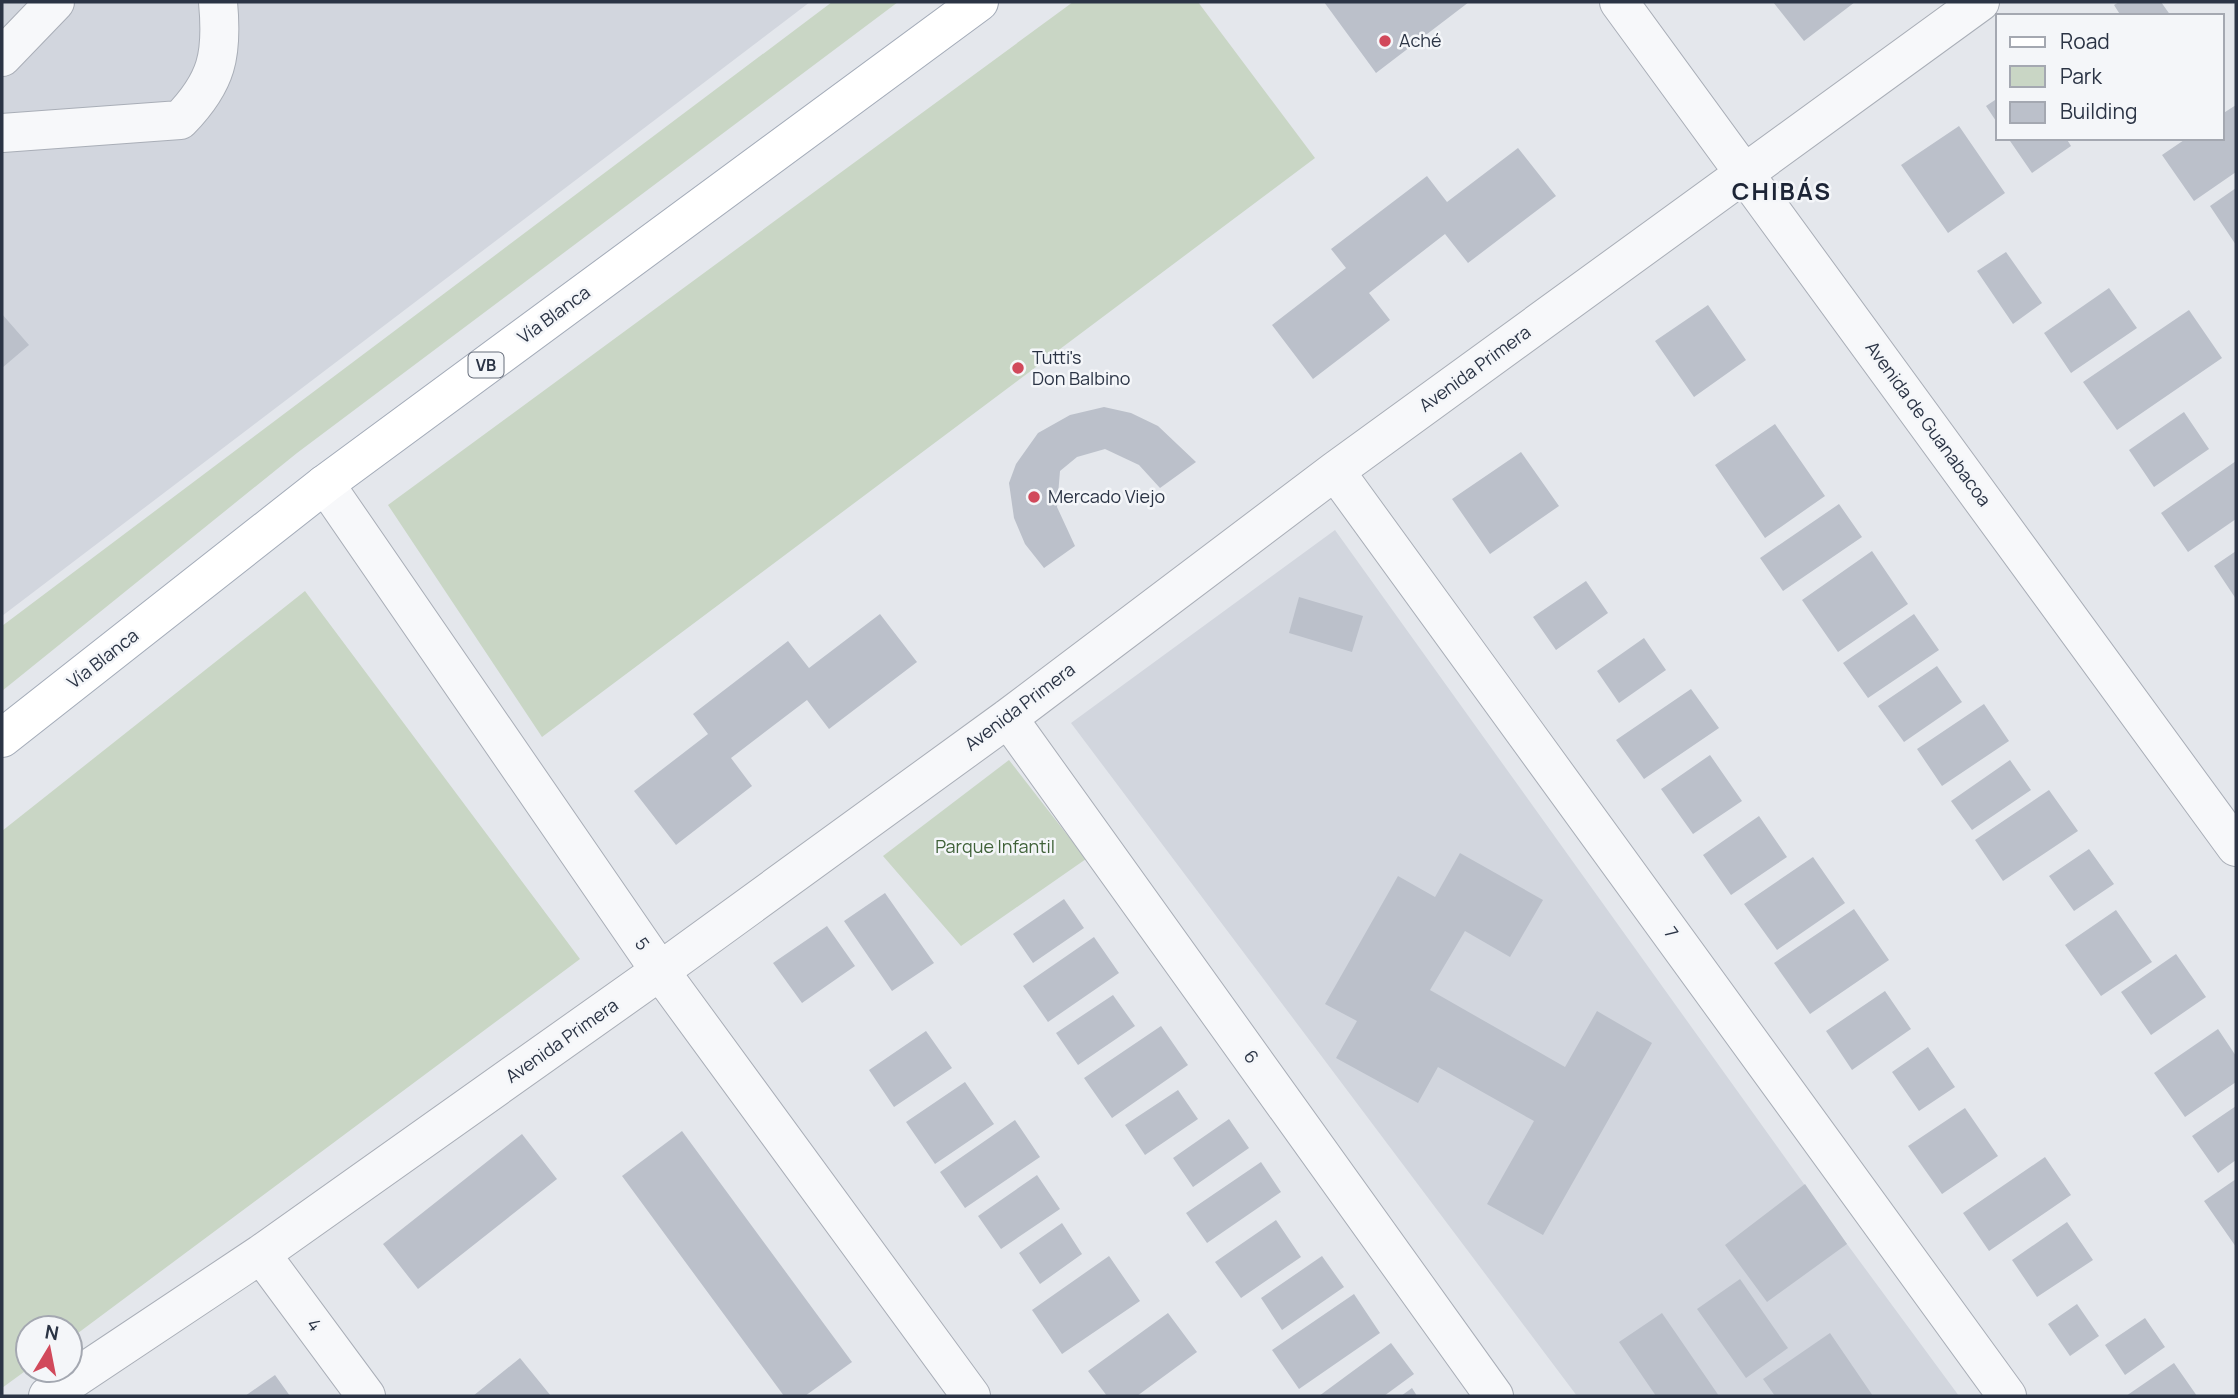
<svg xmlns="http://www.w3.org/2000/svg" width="2238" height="1398" viewBox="0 0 2238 1398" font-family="Manrope,sans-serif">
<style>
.built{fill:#d2d6de}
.green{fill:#c9d6c5}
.building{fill:#bbc0ca}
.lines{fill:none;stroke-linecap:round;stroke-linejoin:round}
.minor-casing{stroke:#a9aeb7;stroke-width:40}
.major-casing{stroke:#a3abb8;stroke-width:40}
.minor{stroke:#f7f8fa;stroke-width:38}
.major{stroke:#fff;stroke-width:38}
.poi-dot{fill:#d1495b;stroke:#f4f6f9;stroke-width:2.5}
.labels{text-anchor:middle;stroke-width:5;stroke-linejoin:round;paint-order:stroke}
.shield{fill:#f4f6f9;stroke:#676e7b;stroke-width:2}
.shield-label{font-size:16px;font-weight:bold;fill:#2b3445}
.poi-label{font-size:18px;fill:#2b3445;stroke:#f4f6f9;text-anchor:start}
.street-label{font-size:18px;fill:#2b3445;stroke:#f4f6f9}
.park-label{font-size:18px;fill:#3f6138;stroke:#f4f6f9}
.district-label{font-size:24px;font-weight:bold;letter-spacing:2px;fill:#1d2536;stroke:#f4f6f9}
</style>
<rect width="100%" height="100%" fill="#e4e7ec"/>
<!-- built -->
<path class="built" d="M2,2H810L2,616Z
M1335,530L1847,1244L1959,1396H1577L1071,723Z"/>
<!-- green -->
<path class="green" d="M832,2H898L297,453L2,691V626Z
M1073,2H1198L1315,158L542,737L388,505Z
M305,591L580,959L70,1339V1328H28V1369L2,1388V831Z
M1009,760L1086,859L961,946L883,856Z"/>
<!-- building -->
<path class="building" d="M1324,2H1469L1376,73Z
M1773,2H1855L1804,41Z
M2119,2H2161L2171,16H2121L2114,5Z
M1998,98V124L1986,106Z
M2236,105V172L2194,201L2162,155L2187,138H2222V114Z
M1959,126L2005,193L1948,233L1901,165Z
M2008,138H2066L2071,146L2032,173Z
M1518,148L1556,196L1468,263L1445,234L1369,293L1390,320L1313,379L1272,325L1346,268L1331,249L1427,176L1447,202Z
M2236,188V245L2210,206Z
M2006,252L2042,303L2013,324L1977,271Z
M2109,288L2137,328L2071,373L2044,333Z
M1708,305L1746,360L1694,397L1655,341Z
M2189,310L2222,358L2117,430L2083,382Z
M2,314L29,345L2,368Z
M1104,407L1131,413L1158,426L1196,462L1160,488L1139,465L1105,449L1077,457L1060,471L1057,507L1075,546L1044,568L1025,544L1014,518L1009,483L1016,464L1038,433L1070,415Z
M2184,412L2209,449L2154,487L2129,450Z
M1775,424L1825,496L1765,538L1715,465Z
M1521,452L1559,506L1490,554L1452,499Z
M2236,461V519L2188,552L2161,513Z
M1839,504L1862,537L1783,591L1760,558Z
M1872,551L1908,604L1838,652L1802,600Z
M2236,551V599L2214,566Z
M1586,581L1608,613L1556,650L1533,617Z
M1299,597L1363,616L1352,652L1289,633Z
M880,614L917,662L829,729L807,700L731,758L752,786L676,845L634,791L708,734L693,714L788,641L809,668Z
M1914,614L1939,650L1868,698L1843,663Z
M1644,638L1666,670L1619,703L1597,671Z
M1937,666L1962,702L1904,742L1878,706Z
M1691,689L1719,728L1644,779L1616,740Z
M1984,704L2009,741L1942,786L1917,749Z
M1710,755L1742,801L1693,834L1661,789Z
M2010,760L2031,790L1972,830L1951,801Z
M2049,790L2078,831L2003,881L1975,840Z
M1759,816L1787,857L1731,895L1703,855Z
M2089,849L2114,884L2074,911L2049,876Z
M1460,853L1543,900L1510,957L1465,931L1430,990L1565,1067L1597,1011L1652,1043L1543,1235L1487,1204L1534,1121L1438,1067L1418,1103L1336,1058L1357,1021L1325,1004L1398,876L1435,897Z
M1813,857L1845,903L1777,950L1744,904Z
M885,893L934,963L892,991L844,921Z
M1064,899L1084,928L1033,963L1013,934Z
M1854,909L1889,960L1810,1014L1774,963Z
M2116,910L2152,962L2101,996L2065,945Z
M827,926L855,966L802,1003L773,963Z
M1094,937L1119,973L1048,1022L1023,986Z
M2176,954L2206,997L2151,1035L2121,992Z
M1885,991L1911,1029L1852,1070L1826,1031Z
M1113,995L1135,1026L1078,1065L1056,1033Z
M1161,1026L1188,1065L1112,1118L1084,1078Z
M2218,1029L2236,1056V1082L2185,1117L2154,1073Z
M926,1031L952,1068L894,1107L869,1070Z
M1928,1047L1955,1087L1919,1111L1892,1072Z
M965,1082L994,1124L935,1164L906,1122Z
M1178,1090L1198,1119L1145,1155L1125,1125Z
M2236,1106V1160L2218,1173L2192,1136Z
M1965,1108L1998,1156L1942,1194L1908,1146Z
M1229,1119L1249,1148L1193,1187L1173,1158Z
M1015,1120L1040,1157L965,1208L940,1172Z
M682,1131L852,1362L805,1396H784L622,1176Z
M522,1134L557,1179L418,1289L383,1244Z
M2045,1157L2071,1195L1989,1251L1963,1213Z
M1261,1162L1281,1192L1207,1243L1186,1213Z
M1037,1175L1060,1209L1001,1249L978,1216Z
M2236,1179V1247L2204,1201Z
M1805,1184L1847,1244L1767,1302L1725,1245Z
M1276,1220L1301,1257L1241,1298L1215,1262Z
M2067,1222L2093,1260L2037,1297L2012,1260Z
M1062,1223L1082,1254L1040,1284L1019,1253Z
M1109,1256L1140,1301L1062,1354L1032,1310Z
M1322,1256L1344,1287L1282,1330L1261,1298Z
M1740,1279L1788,1348L1746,1378L1697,1309Z
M1354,1294L1380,1333L1299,1389L1272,1350Z
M2077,1304L2099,1336L2070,1356L2048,1324Z
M1168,1313L1197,1352L1137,1396H1107L1088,1371Z
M1662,1313L1719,1396H1656L1619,1342Z
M2145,1318L2165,1347L2125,1375L2105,1345Z
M1830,1333L1873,1396H1775L1763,1379Z
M1391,1343L1414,1374L1384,1396H1319Z
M520,1358L551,1396H473Z
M2174,1363L2197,1396H2126Z
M275,1375L290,1396H245Z
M1412,1388L1417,1396H1401Z"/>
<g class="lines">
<defs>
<path id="minor" d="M1619,2L2236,847
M2,57L55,2
M2,133L180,120C217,82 223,55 218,2
M1335,471L2007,1396
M325,484L660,971L971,1396
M1008,718L1494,1396
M261,1254L366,1396
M48,1396L261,1254L660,971L1008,718L1335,471L1980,2"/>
<path id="major" d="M2,738L325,484L979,2"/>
</defs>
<!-- minor casing -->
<use href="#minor" class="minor-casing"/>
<!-- major casing -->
<use href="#major" class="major-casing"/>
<!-- minor -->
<use href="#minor" class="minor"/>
<!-- major -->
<use href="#major" class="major"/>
</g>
<!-- markers -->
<g class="poi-dot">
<circle cx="1385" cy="41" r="7"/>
<circle cx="1018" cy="368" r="7"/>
<circle cx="1034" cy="497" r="7"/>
</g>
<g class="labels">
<!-- shield labels -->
<rect class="shield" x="468.5" y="352.5" width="35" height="25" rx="5"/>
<g class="shield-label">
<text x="486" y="371">VB</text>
</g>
<!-- poi labels -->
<g class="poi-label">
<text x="1399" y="47">Aché</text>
<text x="1032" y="364">Tutti's<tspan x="1032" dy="21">Don Balbino</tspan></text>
<text x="1048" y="503">Mercado Viejo</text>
</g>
<!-- street labels -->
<g class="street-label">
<text transform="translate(554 315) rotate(-36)" y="6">Vía Blanca</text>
<text transform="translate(1475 369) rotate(-36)" y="6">Avenida Primera</text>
<text transform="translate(1928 424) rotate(54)" y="6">Avenida de Guanabacoa</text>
<text transform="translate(103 659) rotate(-38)" y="6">Vía Blanca</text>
<text transform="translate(1020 707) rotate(-37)" y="6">Avenida Primera</text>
<text transform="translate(1671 933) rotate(54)" y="6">7</text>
<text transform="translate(642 944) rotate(55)" y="6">5</text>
<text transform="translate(562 1041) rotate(-35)" y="6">Avenida Primera</text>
<text transform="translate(1251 1057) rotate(54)" y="6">6</text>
<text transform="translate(314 1325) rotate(53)" y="6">4</text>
</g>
<!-- park labels -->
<g class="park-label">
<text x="995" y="853">Parque Infantil</text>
</g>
<!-- district labels -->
<g class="district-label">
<text x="1782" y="200">CHIBÁS</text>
</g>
</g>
<!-- border -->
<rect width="2238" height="1398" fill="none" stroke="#2b3445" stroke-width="7"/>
<!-- legend -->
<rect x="1996" y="14" width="228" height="126" fill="#f4f6f9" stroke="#a4a8b1" stroke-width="2"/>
<rect x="2010" y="37" width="35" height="10" fill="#ffffff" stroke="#a4a8b1" stroke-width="2"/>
<text x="2060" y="49" font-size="21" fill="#2b3445">Road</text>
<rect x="2010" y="66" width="35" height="21" fill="#c9d6c5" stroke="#a4a8b1" stroke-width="2"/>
<text x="2060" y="84" font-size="21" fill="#2b3445">Park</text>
<rect x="2010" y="102" width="35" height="21" fill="#bbc0ca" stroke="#a4a8b1" stroke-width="2"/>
<text x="2060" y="119" font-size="21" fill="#2b3445">Building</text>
<!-- north arrow -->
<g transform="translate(49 1349) rotate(10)"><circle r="33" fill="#f4f6f9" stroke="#a4a8b1" stroke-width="2"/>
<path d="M0-5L12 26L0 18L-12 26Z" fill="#d1495b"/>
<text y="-10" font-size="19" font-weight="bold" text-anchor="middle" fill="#2b3445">N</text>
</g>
</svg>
